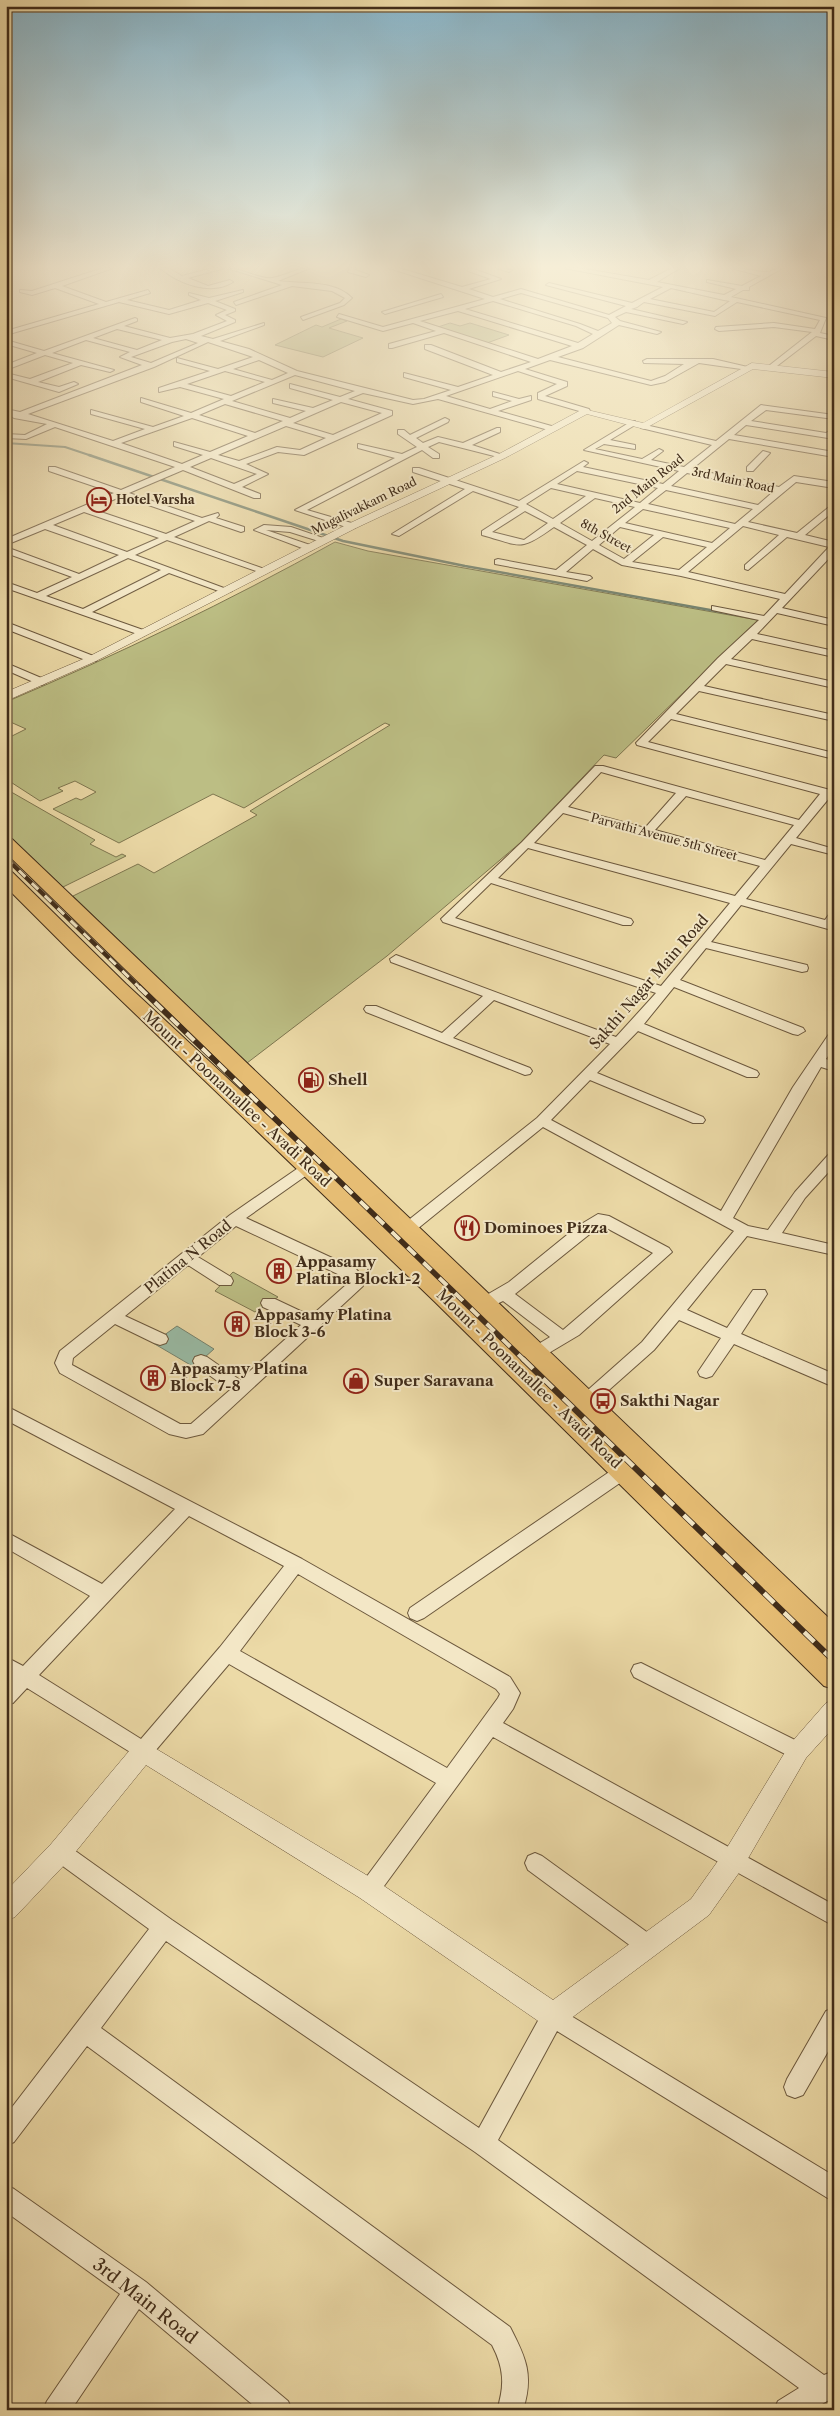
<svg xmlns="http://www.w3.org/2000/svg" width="840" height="2416" viewBox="0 0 840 2416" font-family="'Libre Caslon Text',serif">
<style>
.green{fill:#bcbe84;stroke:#7e764f}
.water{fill:#99bba5;stroke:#76826d}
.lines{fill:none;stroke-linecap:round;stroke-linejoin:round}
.stream-far1{stroke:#76826d;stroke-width:2}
.stream{stroke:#76826d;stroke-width:2.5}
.minor-casing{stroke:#6c583d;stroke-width:2}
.tertiary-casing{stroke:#6c583d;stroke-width:1}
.primary-casing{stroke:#412d1a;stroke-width:2}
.minor{fill:#f3e7c6;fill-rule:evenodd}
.tertiary{fill:#f3e7c6;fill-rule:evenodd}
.primary{fill:#e6bd74;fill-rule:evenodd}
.rail-far2-casing{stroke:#412d1a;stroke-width:4.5}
.rail-far1-casing{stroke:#412d1a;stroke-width:5.5}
.rail-casing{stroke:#412d1a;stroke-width:6}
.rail-far2{stroke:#f3e7c6;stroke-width:3;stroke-dasharray:9;stroke-linecap:butt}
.rail-far1{stroke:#f3e7c6;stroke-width:4;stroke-dasharray:11;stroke-linecap:butt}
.rail{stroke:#f3e7c6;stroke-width:4.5;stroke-dasharray:14;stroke-linecap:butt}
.labels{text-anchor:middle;stroke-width:4;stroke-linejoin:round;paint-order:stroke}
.far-street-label{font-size:12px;fill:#412d1a;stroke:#f3e7c6}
.far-poi-label{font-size:12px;font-weight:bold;fill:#412d1a;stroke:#f3e7c6;text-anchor:start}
.street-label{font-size:15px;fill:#412d1a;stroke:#f3e7c6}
.poi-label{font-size:15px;font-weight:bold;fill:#412d1a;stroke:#f3e7c6;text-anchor:start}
.near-street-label{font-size:18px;fill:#412d1a;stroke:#f3e7c6}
</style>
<rect width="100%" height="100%" fill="#ecdaa7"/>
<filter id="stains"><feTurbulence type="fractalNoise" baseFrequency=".004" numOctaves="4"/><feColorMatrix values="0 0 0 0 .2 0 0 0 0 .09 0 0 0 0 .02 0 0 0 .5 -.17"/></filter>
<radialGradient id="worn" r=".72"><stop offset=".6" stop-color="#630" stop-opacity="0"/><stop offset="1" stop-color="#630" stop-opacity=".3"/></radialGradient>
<!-- green -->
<path class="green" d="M341,319L347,321L329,328L363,338L323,357L275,345L316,325L322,327Z
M450,323L460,326L470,323L509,335L487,343L438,327Z
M335,542L368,551L758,620L616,758L604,755L520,843L387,956L247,1063L73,896L138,864L154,873L257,815L250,811L390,725L385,723L244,808L213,794L119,843L53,809L76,798L81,800L96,792L75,781L58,788L63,791L40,801L6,779V739L26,729L6,720V702C119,654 227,602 335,542Z
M6,789L95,840L90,844L116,857L122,854L126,856L63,887L6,833Z
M233,1272L278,1297L255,1312L215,1291Z"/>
<!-- water -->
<path class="water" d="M177,1326L214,1349L194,1367L153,1343Z"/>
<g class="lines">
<!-- stream-far1 -->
<path class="stream-far1" d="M6,443L65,447L92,456"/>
<!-- stream -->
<path class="stream" d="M89,455L343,541L465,566L738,615"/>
<defs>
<path id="minor" d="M103,268H113L62,286L106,302L148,290L150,293L127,300L169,310L201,300L189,295V293L209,298L243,290V292L215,301L235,309V311L225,315L235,320V322L201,336L213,339L264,323V325L220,341L249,349L297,371L413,400L424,399L451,390L404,377V373L458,387L493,375L425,349V345H431L501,372L531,362L444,333L392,348H389V344L436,331L413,323L383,331L337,317L339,314L383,327L485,299L389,268H399L462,287L491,279L468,271V269L471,268L501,279L469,289L493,297L521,289L609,315L626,306L546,285L549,283L632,303L663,287L564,268H579L649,280L672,268H680L657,282L724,295L736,289L707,282V280L742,286L761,276L731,268C742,268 752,271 764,272C770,273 776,268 783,268L749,287V290H743L731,297L826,318L820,333L834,336V340L816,336L773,369H770V365L812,332L774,327L719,331L715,329L716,327L774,323L815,329L820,320L737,302L715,316L644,302L637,307L631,309L687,322L683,324L626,312L615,317L620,321L661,332L657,334L619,325L583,348L558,357L651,381L665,376L684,364L644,363L643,361L647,359H713L752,368L748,370L699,363L665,382L651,385L550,360L525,369L567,382V386L545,396L589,409L590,411L586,413L538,399V393L557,384L518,371L446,396L490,409L512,401L493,396V392L519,399L531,396V400L498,411L555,427L556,429L552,431L438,399L413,404L363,393L348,399L392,411V415L304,455L278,452L246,464L268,474L242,487L260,494V498H254L183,470L129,493L202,518L218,513L219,515L216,518L244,527V531L241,532L209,521L174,537L270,571L262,573L167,540L135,555L232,591L224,593L169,573L92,612L146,631L148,633L143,636L6,588V582L37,593L72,577L6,553V547L79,574L119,555L45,529L6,545V539L114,493L49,471V467H55L121,490L175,467L55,427L26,439L6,438V434L25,435L47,424L14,418L6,413V409L20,412L142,365L120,357L130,352L86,340L52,353L114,370L110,372L81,365L38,382L59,387L74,382L78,384L59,392L6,377V373L30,379L73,363L45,355L6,370V365L37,353L6,344V340L44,351L135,318L137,319V321L124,326L170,338L193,334L227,321L216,315L227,310L208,303L169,314L119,302L6,335V331L99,304L55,288L32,295L20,292V290L32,291ZM671,288L724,300L730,301L714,312L650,299ZM521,293L608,318L612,323L598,331L580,324L500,299ZM493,301L576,326L593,334L578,343L465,309ZM458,311L572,346L538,359L420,321ZM117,329L162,340L137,350L93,338ZM186,339L198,343L151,363L131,357L172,342ZM208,342L253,357L218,369L177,358V362L210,371L159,388V392L180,387L224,399L191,413L141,398V402L184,416L153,427L91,410V414L145,429L113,441L28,414L154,367ZM259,360L288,373L272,380L233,369ZM225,371L265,382L231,396L187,384ZM295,375L355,391L340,397L290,384V388L333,400L313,408L273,399V403L306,411L290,418L232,401ZM341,402L382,413L333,435L293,423ZM225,404L283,421L255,433L199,415ZM192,418L248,436L210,452L174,442V446L203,455L182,464L121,443ZM286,426L326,438L300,450L277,447L239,461L218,455ZM211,458L257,474L234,484L190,467ZM122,496L195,521L166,534L92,509ZM84,512L159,538L127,552L53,525ZM128,558L161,570L83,609L46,596Z
M160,268H168L182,276L213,268H225L188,278L208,286L230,280L233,282C211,296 179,284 160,268Z
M227,268C241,268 261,280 272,278C286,276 296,268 310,268L278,281C302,284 335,280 352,298L344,305L303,320L301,317L340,303L345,298L332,291L292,286L236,305L234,302L282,285Z
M350,268H357L355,270L369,275L366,277L348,272Z
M496,268L512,270L509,272Z
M441,294L443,297L385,314L382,312Z
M761,405L834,415V419L766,410L751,421L826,433L834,428V435L828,438L746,425L734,435L834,452V457L729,439L692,469L779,487L794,476L834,482V488L796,482L748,522L797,533L834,503V511L805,535L834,542V553L782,608L834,620V626L777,613L757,634L834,651V657L752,639L731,659L834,682V688L726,664L704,686L834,715V721L699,691L676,714L834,753V759L671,719L648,742L834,791V797H830L796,838L834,849V855L791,844L746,899L825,920L830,913L834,912L832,928L828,929L741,905L711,942L807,965L808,968L807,971L802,972L706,948L680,980L803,1028L805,1031L798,1035L793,1034L674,987L644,1024L757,1071L759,1074L757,1077H747L638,1031L597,1073L703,1117L705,1120L703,1123H693L590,1080L551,1120L721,1211L793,1087L829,1034L834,1033V1047L826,1059L834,1062V1071L821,1067L733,1218L748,1226L768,1230L795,1192L829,1154L834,1152V1166L805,1198L782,1233L834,1245V1255L747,1236L687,1310L727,1328L753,1290H765L767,1294L741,1334L834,1374V1387L734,1344L712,1376L706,1378L700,1376L698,1372L721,1338L679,1320L654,1350L592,1405L586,1407L580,1405L578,1401L580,1397L642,1342L734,1231L543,1127L411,1234H401L398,1230L401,1226L537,1118L610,1044L494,1000L453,1038L530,1068L532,1071L530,1074L525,1075L366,1012L364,1009L366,1006H376L442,1033L483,996L391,962L390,959L396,955L616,1037L656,993L443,922L441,919L522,842L595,766H603L799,820L820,794L637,745L636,743L718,658L759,620L712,610V606L764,616L780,599L681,576L622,565L593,549L566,572L590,576L592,578L587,581L495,564V560L498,559L556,570L587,545L554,527C519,552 522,546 482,535V531L519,507L473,491L399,536L392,534L465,489L413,472V468H419L519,501L584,461L588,463L583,467L663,484L679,471L584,450L632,421H635V425L610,440L635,445V449L604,444L595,449L642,459L659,449L663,451L651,460L684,467L712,445L641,428V424L716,441ZM577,471L658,488L640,503L557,484ZM687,473L774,491L758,505L671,486ZM551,488L586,496L553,519L526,504ZM666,490L753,509L735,524L648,504ZM595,498L635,507L592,541L560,523ZM643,509L730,528L712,543L625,523ZM525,511L548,523L524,540L492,532ZM743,526L779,535L745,565V569L748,570L787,537L829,547L785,594L688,572ZM620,527L654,535L624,559L599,545ZM663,537L707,547L679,570L632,562ZM601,772L676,793L645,828L568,807ZM686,796L794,825L765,860L655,830ZM563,813L760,866L735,896L534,843ZM528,848L730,903L661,986L455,918L491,883L623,925H631L633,922L631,919L498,878Z
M445,418L449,420L448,422L416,438L423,443L438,437L463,443L497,428H500V432L472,445L506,456L502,458L439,442L428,447L439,454V458H433L422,450L307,510L355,524V528H349L295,510L395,458L358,448V444L402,454L417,447L398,434V430H404L410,435Z
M763,451L770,453L753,471H747V467Z
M264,525L291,527L329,540L325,543L290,532L266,530L313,546L315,548L310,551L254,530Z
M6,622L96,657L97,659L96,661H88L6,629Z
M6,663L46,680L47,682L42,685L38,684L6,670Z
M309,1162L316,1167L314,1170L246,1218L356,1269L364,1278L363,1286L203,1434L186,1438L169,1434L60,1373L55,1363L60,1351L230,1215L304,1164ZM236,1226L344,1277L348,1280L347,1284L311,1316L275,1299H263L261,1303L263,1307L301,1325L240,1380L207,1357L201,1355L195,1357L193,1361L195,1365L230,1390L191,1424H180L72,1365L73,1358L115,1324L154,1343L160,1345L166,1343L168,1339L166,1335L125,1316L188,1265L219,1285H231L233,1281L231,1277L198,1257Z
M598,1214L609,1216L669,1248L672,1252L579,1335L542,1357L536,1359L530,1357L528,1353L530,1349L550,1337L503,1301L484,1310L478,1308L476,1304L478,1300L509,1282L578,1226ZM601,1225L653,1253L563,1330L515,1294Z
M6,1406L302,1559L510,1677L520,1693L513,1709L503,1723L834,1905V1926L493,1737L376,1897L369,1900L362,1897L358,1890L362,1883L436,1783L229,1664L150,1757L143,1760L27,1688L13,1703L6,1705V1684L11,1678L6,1675V1657L23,1666L90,1596L6,1548V1532L102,1584L175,1509L6,1420ZM189,1516L284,1566L220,1647L141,1739L39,1675ZM298,1574L496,1689L500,1694L498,1698L447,1768L240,1651Z
M624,1464L630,1466L633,1471L630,1476L424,1618L417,1621L410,1618L408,1613L410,1608L618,1466Z
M641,1663L805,1745L808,1751L805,1757L798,1760L791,1757L634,1677L631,1671L634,1665Z
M60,1842L67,1845L172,1920L479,2128L545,2008L553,2005L834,2176V2202L557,2031L498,2140L824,2375L834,2371V2397L812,2410H774L778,2401L799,2388L475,2152L166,1941L101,2028L510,2327C526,2358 534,2375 523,2410H497C505,2385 504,2368 492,2345L87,2046L14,2142L6,2146V2115L149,1929L53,1859L50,1852L53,1845Z
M535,1853L542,1856L655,1938L658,1945L655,1952L647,1955L639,1952L528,1870L525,1863L528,1856Z
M834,2008V2041L803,2095L795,2098L787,2095L784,2087L787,2079L826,2011Z
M6,2185L14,2189L146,2282L288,2401L292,2410H259L139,2309L71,2410H43L47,2401L120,2294L6,2212Z"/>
<path id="tertiary" d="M752,363L834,372V378L753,369L644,429L587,414L505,458L356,528L96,661L6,701V692L88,657L348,524L499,454L583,409L643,423Z
M834,1700V1727L806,1758L743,1867L709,1915L562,2025L553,2029L544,2025L360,1898L146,1765L69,1860L15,1917L6,1921V1891L51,1844L135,1744L143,1741L378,1882L553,2000L691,1899L725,1851L790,1744L826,1703Z"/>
<path id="primary" d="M6,838L12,839L834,1623V1653L825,1650L834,1658V1689L824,1686L434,1301L74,955L6,887V871L12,872L126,984L281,1128L669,1499L6,853Z"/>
</defs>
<!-- minor casing -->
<use href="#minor" class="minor-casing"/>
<!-- tertiary casing -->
<use href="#tertiary" class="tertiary-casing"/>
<!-- primary casing -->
<use href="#primary" class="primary-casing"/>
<!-- minor -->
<use href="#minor" class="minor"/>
<!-- tertiary -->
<use href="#tertiary" class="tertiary"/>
<!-- primary -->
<use href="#primary" class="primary"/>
<defs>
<path id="rail-far2" d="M6,858L140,988"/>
<path id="rail-far1" d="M139,987L524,1360"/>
<path id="rail" d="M523,1359L834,1661"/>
</defs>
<!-- rail-far2 casing -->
<use href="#rail-far2" class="rail-far2-casing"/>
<!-- rail-far1 casing -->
<use href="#rail-far1" class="rail-far1-casing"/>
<!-- rail casing -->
<use href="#rail" class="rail-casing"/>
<!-- rail-far2 -->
<use href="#rail-far2" class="rail-far2"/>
<!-- rail-far1 -->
<use href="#rail-far1" class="rail-far1"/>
<!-- rail -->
<use href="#rail" class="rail"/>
</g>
<!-- sky -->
<linearGradient id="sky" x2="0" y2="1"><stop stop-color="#88b7cd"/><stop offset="0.44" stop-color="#f6eed7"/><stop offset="1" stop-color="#f6eed7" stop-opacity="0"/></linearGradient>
<rect width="840" height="606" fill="url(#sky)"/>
<!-- icons -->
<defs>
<symbol id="hotel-ring" viewBox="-11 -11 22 22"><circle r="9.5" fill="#f3e7c6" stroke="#8f2418" stroke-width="1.5"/><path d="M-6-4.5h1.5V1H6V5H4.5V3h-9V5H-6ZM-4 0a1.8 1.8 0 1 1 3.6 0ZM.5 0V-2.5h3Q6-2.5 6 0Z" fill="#8f2418"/></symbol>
<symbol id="fuel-ring" viewBox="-11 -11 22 22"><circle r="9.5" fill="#f3e7c6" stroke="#8f2418" stroke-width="1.5"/><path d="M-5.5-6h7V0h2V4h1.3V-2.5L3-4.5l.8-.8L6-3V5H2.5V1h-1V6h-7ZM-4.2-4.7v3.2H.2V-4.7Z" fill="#8f2418"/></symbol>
<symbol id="restaurant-ring" viewBox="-11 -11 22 22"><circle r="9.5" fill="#f3e7c6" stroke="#8f2418" stroke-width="1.5"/><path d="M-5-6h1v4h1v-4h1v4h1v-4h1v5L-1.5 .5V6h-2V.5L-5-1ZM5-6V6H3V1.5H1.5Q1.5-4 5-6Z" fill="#8f2418"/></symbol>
<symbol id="building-ring" viewBox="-11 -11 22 22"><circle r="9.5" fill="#f3e7c6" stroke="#8f2418" stroke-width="1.5"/><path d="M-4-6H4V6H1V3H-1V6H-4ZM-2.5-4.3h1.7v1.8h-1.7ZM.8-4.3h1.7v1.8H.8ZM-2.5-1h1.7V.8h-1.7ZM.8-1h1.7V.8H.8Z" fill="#8f2418"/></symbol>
<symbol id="shop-ring" viewBox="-11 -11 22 22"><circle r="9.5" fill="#f3e7c6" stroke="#8f2418" stroke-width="1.5"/><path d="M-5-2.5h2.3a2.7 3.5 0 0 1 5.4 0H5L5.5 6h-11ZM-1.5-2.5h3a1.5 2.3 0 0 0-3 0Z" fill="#8f2418"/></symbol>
<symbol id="bus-ring" viewBox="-11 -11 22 22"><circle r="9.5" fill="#f3e7c6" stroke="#8f2418" stroke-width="1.5"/><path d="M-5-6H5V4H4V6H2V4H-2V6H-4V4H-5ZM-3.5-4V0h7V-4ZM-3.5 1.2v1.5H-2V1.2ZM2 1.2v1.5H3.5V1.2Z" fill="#8f2418"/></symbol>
</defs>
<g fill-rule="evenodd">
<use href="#hotel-ring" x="85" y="486" width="28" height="28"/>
<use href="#fuel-ring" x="297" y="1066" width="28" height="28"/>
<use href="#restaurant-ring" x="453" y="1214" width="28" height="28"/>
<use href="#building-ring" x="265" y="1257" width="28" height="28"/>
<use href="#building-ring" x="223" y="1310" width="28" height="28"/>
<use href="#building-ring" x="139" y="1364" width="28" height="28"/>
<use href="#shop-ring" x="342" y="1367" width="28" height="28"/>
<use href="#bus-ring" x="589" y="1387" width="28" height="28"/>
</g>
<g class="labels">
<!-- far-street labels -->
<g class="far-street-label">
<text transform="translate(733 480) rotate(12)" y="4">3rd Main Road</text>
<text transform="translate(648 484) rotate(-38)" y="4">2nd Main Road</text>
<text transform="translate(364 506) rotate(-26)" y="4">Mugalivakkam Road</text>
<text transform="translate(606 536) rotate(29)" y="4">8th Street</text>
<text transform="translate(664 837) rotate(15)" y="4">Parvathi Avenue 5th Street</text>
</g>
<!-- far-poi labels -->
<g class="far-poi-label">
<text x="116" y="504">Hotel Varsha</text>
</g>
<!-- street labels -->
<g class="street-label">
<text transform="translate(649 982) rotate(-49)" y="5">Sakthi Nagar Main Road</text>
<text transform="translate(237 1099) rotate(43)" y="5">Mount - Poonamallee - Avadi Road</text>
<text transform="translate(188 1257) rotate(-39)" y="5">Platina N Road</text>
<text transform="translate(529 1379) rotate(44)" y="5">Mount - Poonamallee - Avadi Road</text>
</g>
<!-- poi labels -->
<g class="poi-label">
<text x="328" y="1085">Shell</text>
<text x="484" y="1233">Dominoes Pizza</text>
<text x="296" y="1267">Appasamy<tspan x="296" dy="17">Platina Block1-2</tspan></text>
<text x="254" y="1320">Appasamy Platina<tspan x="254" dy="17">Block 3-6</tspan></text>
<text x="170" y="1374">Appasamy Platina<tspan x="170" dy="17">Block 7-8</tspan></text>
<text x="374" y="1386">Super Saravana</text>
<text x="620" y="1406">Sakthi Nagar</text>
</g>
<!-- near-street labels -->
<g class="near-street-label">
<text transform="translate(145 2301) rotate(38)" y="6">3rd Main Road</text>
</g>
</g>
<!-- margin -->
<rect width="840" height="2416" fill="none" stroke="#ecdaa7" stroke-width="25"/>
<rect x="8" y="8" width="825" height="2401" fill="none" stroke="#412d1a" stroke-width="2.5"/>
<rect x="12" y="12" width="815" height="2391" fill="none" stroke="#412d1a"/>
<rect width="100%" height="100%" filter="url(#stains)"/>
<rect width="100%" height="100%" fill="url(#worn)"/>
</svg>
